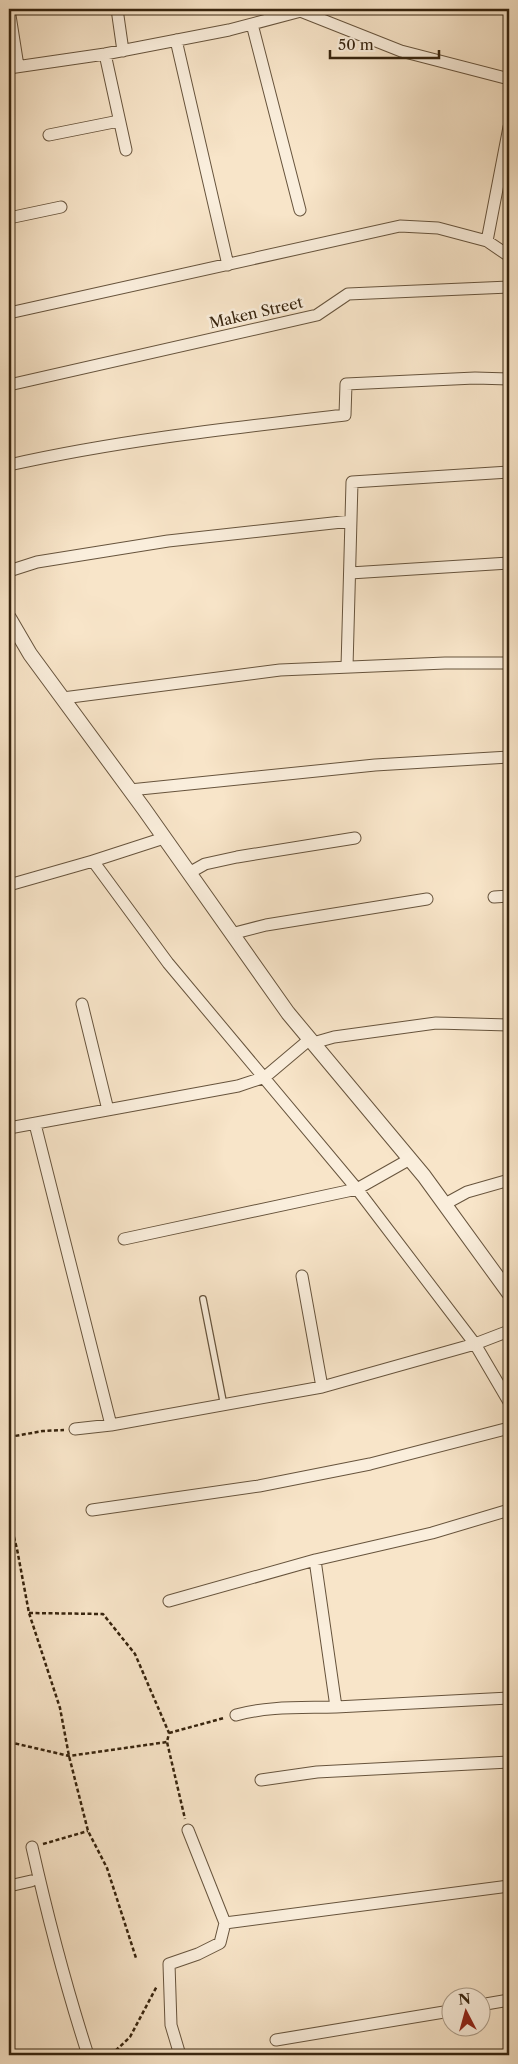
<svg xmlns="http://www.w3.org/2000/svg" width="518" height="2064" viewBox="0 0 518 2064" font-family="'Libre Caslon Text',serif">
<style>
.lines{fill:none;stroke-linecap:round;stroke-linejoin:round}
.service-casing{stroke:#67543d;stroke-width:8}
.minor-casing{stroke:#67543d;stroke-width:13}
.tertiary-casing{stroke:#67543d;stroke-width:16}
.path{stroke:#37240e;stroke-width:2.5;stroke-dasharray:4 2.5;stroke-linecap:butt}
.service{stroke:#faeedc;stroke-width:5.5}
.minor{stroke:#faeedc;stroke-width:11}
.tertiary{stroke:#faeedc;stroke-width:14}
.labels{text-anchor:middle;stroke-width:5;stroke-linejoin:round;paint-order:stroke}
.street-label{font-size:15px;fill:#37240e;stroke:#faeedc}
</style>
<rect width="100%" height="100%" fill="#f8e5c9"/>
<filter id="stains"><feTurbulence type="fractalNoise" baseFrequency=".004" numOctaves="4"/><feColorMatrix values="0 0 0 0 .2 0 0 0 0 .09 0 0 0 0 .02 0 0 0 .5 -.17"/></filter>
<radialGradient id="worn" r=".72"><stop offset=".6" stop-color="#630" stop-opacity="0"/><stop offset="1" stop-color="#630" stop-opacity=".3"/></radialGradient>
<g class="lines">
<defs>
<path id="service" d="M203,1299L224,1406"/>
<path id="minor" d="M9,9L18,66
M117,9L123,51
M295,9L401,51L509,79
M252,24L300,210
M176,40L228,265
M105,54L126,150
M9,68L105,54L229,30L301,11
M49,135L119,121
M9,218L61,207
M487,241L509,127
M9,313L400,226L438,228L487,241L509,256
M9,385L317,315L348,294L509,287
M9,465C120,440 232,428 345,415L346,384L475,378L509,379
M9,571L37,562L168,541L351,521
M350,573L509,563
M347,667L352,482L509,472
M63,698L280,670L445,663H509
M130,790L375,765L509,757
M93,861L168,963L357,1189L475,1344L509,1402
M189,873L205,864L237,857L355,838
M9,885L93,861L164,838
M494,897L509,896
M231,934L266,925L427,899
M82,1004L108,1110
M313,1043L334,1037L436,1023L509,1025
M35,1124L111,1425
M9,1128L238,1086L265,1077L310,1039
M445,1204L467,1192L509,1180
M124,1239L357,1189L410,1159
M302,1276L322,1387
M75,1429L111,1425L322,1387L475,1344L509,1331
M92,1510L259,1486L370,1464L509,1428
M315,1560L336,1707L509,1698
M169,1601L315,1560L432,1533L509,1510
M236,1715C268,1706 302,1708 336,1707
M261,1780L317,1772L509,1762
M188,1830L225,1923L509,1886
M32,1847C48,1918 66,1987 88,2055
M9,1886L31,1881
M480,2005L509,2000
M276,2040L450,2011
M9,2054V2055
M180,2055L171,2025L169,1964L198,1954L220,1943L225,1923"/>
<path id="tertiary" d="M9,618L30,654L144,809L288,1013L424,1176L509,1293"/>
</defs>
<!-- service casing -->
<use href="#service" class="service-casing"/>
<!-- minor casing -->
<use href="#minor" class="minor-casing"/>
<!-- tertiary casing -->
<use href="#tertiary" class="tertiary-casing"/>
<!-- path -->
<path class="path" d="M9,1437L43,1431L64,1430
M9,1518L17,1549L29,1613L60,1708L69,1756L88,1831L107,1868L136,1958
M29,1613L103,1614L135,1654L169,1733L167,1742L185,1819
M169,1733L224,1718
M9,1742L69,1756L167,1742
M43,1844L88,1831
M111,2055L130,2037L157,1986"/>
<!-- service -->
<use href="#service" class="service"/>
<!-- minor -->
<use href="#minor" class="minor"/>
<!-- tertiary -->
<use href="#tertiary" class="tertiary"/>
</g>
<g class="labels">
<!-- street labels -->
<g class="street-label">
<text transform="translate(256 313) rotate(-13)" y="5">Maken Street</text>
</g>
</g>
<!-- margin -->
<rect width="518" height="2064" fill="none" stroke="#f8e5c9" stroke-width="30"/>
<rect x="10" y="10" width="498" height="2044" fill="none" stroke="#37240e" stroke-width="2.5"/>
<rect x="15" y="15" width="488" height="2034" fill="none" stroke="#37240e"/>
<!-- north arrow -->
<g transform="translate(466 2012) rotate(354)"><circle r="24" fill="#faeedc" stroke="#ac9d8a"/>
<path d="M0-4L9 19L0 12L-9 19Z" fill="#8f2418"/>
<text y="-8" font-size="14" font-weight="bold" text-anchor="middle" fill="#37240e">N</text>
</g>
<!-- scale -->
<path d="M330 50v8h109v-8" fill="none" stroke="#37240e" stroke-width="2.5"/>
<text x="338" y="50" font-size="15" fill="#37240e" stroke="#faeedc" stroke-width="4" paint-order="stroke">50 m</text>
<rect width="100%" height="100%" filter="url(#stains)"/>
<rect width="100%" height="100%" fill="url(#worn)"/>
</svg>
